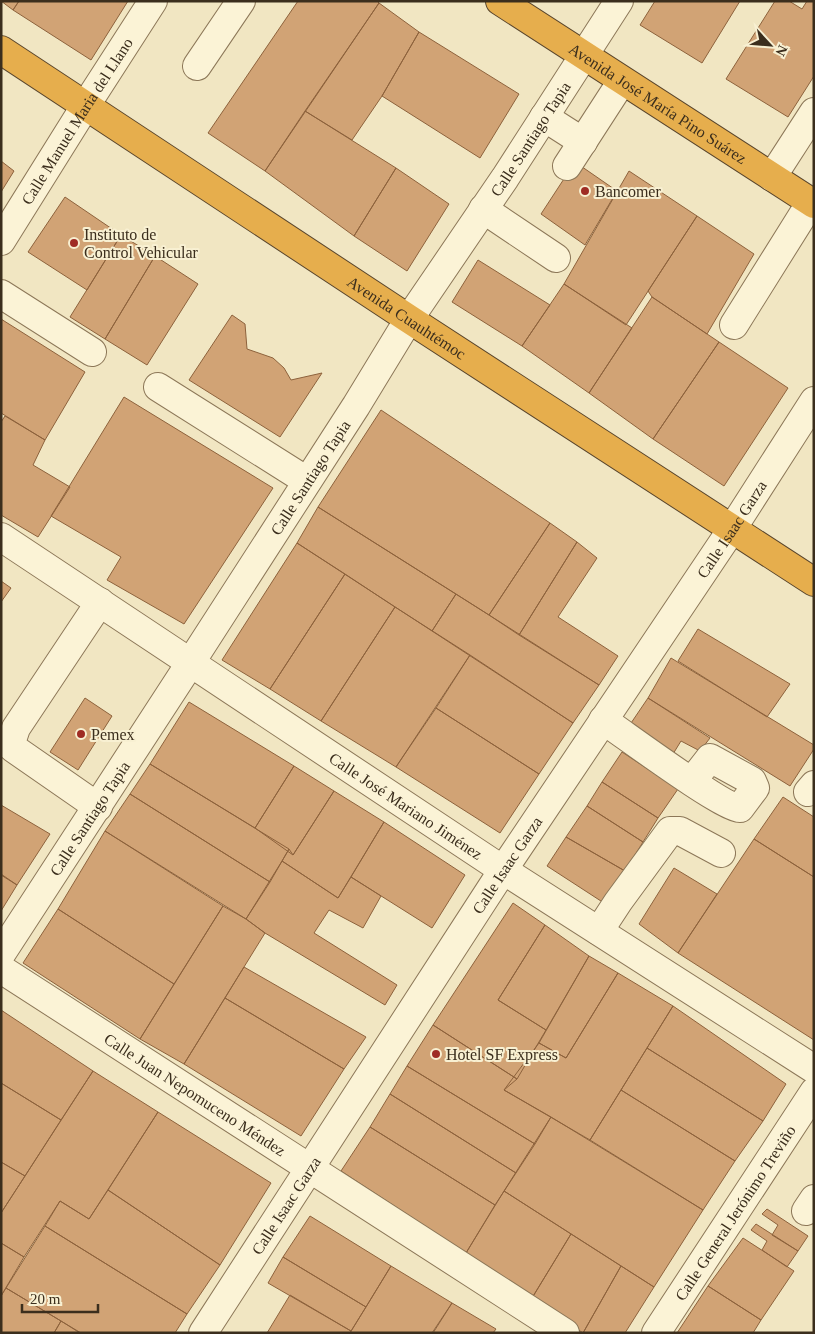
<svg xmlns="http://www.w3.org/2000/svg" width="815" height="1334" viewBox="0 0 815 1334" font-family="'Times New Roman',serif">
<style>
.building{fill:#d1a375;stroke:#8d623c}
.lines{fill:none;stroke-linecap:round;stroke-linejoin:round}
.minor-casing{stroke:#8c7758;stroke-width:30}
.highway-casing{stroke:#59452c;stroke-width:30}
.minor{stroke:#fbf3d6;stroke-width:28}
.highway{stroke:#e6ae4d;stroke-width:28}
.poi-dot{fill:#9f2c24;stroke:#f8f0d2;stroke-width:2}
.labels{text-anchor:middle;stroke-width:4;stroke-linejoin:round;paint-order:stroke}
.street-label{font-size:16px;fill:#3b2e1d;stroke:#f8f0d2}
.poi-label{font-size:16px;fill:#3b2e1d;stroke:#f8f0d2;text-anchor:start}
</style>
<rect width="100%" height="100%" fill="#f1e6c2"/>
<!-- building -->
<path class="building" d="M1,1H19L13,10Z
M19,1H128L91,60L13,10Z
M298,1H377L379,3L265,171L208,133Z
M655,1H740L702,63L640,25Z
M775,1H789L802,9L807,1H814V76L788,117L726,79Z
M379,3L419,32L382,96L352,140L305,111Z
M419,32L519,94L480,158L382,96Z
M305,111L396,168L354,236L265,171Z
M1,161L14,171L1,192Z
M575,162L617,191L585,245L541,214Z
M396,168L449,204L407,271L354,236Z
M629,171L697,216L626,325L564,284Z
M65,197L121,235L87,290L28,252Z
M697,216L754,254L707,334L652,297L648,291Z
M121,235L155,256L105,339L70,317Z
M155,256L198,284L147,365L105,339Z
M478,260L550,305L522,346L452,302Z
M564,284L632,328L589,393L522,346Z
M652,297L719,342L653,439L589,393Z
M232,315L245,324L247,349L273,358L284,368L291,380L322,373L280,437L189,380Z
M1,319L85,372L45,440L1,413Z
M719,342L788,388L724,486L653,439Z
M124,397L273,488L184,624L107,580L121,557L51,516Z
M381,410L550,523L489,615L318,507Z
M5,416L45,440L33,465L70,487L38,537L1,515V422Z
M318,507L456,594L432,631L297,543Z
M550,523L577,542L519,635L489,615Z
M577,542L597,558L558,617L618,656L599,685L519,635Z
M297,543L345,574L270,689L222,660Z
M345,574L395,607L321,721L270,689Z
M1,581L11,588L1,602Z
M456,594L599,685L573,723L432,631Z
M395,607L470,655L396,767L321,721Z
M698,629L790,684L767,717L678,661Z
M470,655L573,723L539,774L436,708Z
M671,658L814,745V749L790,786L648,698Z
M85,698L112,716L78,770L50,752Z
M648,698L710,738L700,751L681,741L673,754L629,726Z
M189,702L294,766L255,828L150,764Z
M436,708L539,774L500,833L396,767Z
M622,752L678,789L658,818L602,782Z
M150,764L289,849L270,882L130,794Z
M294,766L334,791L293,855L255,828Z
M602,782L658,818L643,842L587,806Z
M334,791L384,822L338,898L282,861L289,849L293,855Z
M130,794L270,882L246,919L105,831Z
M783,797L814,817V877L754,839Z
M1,805L50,834L17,885L1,875Z
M587,806L643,842L625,871L566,837Z
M384,822L465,875L432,928L351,877Z
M105,831L223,906L174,984L58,909Z
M566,837L625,871L604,903L547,866Z
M754,839L814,877V1040L678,953Z
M282,861L338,898L351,877L381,896L363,928L329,910L314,933L397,985L385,1005L265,933L246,919Z
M674,868L717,894L678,953L639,924Z
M1,874L17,885L1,911Z
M513,903L545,925L498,1000L546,1030L517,1079L433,1025Z
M223,906L246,919L265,933L184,1064L140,1039Z
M58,909L174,984L140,1039L23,963Z
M545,925L589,956L546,1030L498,1000Z
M589,956L618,973L566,1058L539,1043Z
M244,967L366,1037L344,1069L225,998Z
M618,973L673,1006L590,1140L504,1090L539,1043L566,1058Z
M225,998L344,1069L301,1136L184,1064Z
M673,1006L786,1084L763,1121L647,1048Z
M1,1010L93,1071L61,1120L1,1083Z
M433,1025L517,1079L504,1090L551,1117L535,1144L407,1066Z
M647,1048L763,1121L735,1161L621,1090Z
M407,1066L535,1144L516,1173L390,1094Z
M93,1071L158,1112L89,1219L60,1201L24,1257L1,1243V1213Z
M1,1083L61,1120L25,1176L1,1162Z
M621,1090L735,1161L703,1210L590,1140Z
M390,1094L516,1173L495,1205L370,1127Z
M158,1112L271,1183L220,1265L108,1190Z
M551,1117L703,1210L654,1287L504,1191Z
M370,1127L495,1205L466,1253L341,1171Z
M1,1162L25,1176L1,1213Z
M108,1190L220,1265L187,1314L45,1226L60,1201L89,1219Z
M504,1191L571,1234L532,1298L466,1253Z
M767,1209L808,1236L798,1251L772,1235L778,1225L762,1214Z
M310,1216L391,1266L366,1307L283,1257Z
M756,1224L798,1251L787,1267L762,1250L767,1241L751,1230Z
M45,1226L187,1314L175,1333H81L6,1288Z
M571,1234L621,1266L583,1333L532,1298Z
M743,1238L794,1271L761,1320L708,1286Z
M1,1243L24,1257L1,1296Z
M283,1257L366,1307L351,1331L268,1283Z
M391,1266L452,1303L432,1333H350Z
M621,1266L654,1287L625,1333H583Z
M708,1286L761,1320L753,1333H677Z
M6,1288L61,1321L54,1333H1V1296Z
M290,1295L351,1331L350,1333H267Z
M452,1303L496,1329L493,1333H433Z
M61,1321L80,1333H54Z"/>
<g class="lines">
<defs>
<g id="minor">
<path d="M197,66L241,1"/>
<path d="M544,117L583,142"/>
<path d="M567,166L622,81"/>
<path d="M772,177L814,112"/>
<path d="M483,209L556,258"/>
<path id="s1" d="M1,241L86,105L153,1"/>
<path d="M1,294L92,352"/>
<path d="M734,325L811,202"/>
<path d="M158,387L307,481"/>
<path id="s2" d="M1,537L503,870L814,1069"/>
<path d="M603,720C624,734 723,808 740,808L755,788L752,781L710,758L692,781"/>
<path d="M808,792L814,785"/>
<path d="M98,807L13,748L12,740L16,728L100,602"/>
<path d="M599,931L618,902L670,831H680L721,853"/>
<path id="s3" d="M1,954L191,662L356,406L409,319L505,178L619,1"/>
<path id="s4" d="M1,969L565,1333"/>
<path d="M806,1211L814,1199"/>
<path id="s5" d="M203,1333L503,870L732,529L814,401"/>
<path id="s6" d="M656,1333L814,1092"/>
</g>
<g id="highway">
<path id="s7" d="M500,1L814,204"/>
<path id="s8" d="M1,50L409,319L814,582"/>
</g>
</defs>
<!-- minor casing -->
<use href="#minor" class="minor-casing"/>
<!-- highway casing -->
<use href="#highway" class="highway-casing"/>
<!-- minor -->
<use href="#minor" class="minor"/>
<!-- highway -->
<use href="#highway" class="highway"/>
</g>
<!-- markers -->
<g class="poi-dot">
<circle cx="585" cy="191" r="5"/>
<circle cx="74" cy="243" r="5"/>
<circle cx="81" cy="734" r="5"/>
<circle cx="436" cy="1054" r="5"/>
</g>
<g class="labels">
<!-- street labels -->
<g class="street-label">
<text dy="6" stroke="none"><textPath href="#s7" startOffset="188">Avenida José María Pino Suárez</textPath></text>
<text dy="6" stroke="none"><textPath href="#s1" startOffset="142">Calle Manuel Maria del Llano</textPath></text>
<text dy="6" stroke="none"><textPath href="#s3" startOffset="972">Calle Santiago Tapia</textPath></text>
<text dy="6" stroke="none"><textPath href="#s8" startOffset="486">Avenida Cuauhtémoc</textPath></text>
<text dy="6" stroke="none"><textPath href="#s3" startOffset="568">Calle Santiago Tapia</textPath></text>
<text dy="6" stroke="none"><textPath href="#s5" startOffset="962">Calle Isaac Garza</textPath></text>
<text dy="6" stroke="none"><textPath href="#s2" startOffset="486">Calle José Mariano Jiménez</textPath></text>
<text dy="6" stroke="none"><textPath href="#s3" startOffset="162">Calle Santiago Tapia</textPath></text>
<text dy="6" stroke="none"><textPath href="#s5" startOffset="558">Calle Isaac Garza</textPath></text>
<text dy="6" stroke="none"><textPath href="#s4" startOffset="231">Calle Juan Nepomuceno Méndez</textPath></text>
<text dy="6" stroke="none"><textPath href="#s5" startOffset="152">Calle Isaac Garza</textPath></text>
<text dy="6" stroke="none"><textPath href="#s6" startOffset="144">Calle General Jerónimo Treviño</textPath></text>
</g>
<!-- poi labels -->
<g class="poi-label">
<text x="595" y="197">Bancomer</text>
<text x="84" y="240">Instituto de<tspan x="84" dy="18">Control Vehicular</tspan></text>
<text x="91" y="740">Pemex</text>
<text x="446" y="1060">Hotel SF Express</text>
</g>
</g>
<!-- border -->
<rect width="815" height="1334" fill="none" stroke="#3b2e1d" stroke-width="5"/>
<!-- north arrow -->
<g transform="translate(770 45) rotate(116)" stroke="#f8f0d2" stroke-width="4" paint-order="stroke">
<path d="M0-4L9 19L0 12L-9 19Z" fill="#3b2e1d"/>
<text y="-8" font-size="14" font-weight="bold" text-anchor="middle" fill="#3b2e1d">N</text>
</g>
<!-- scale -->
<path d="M22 1304v8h76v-8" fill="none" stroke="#3b2e1d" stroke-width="2.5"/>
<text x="30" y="1304" font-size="15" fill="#3b2e1d" stroke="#f8f0d2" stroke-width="4" paint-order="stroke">20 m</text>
</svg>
